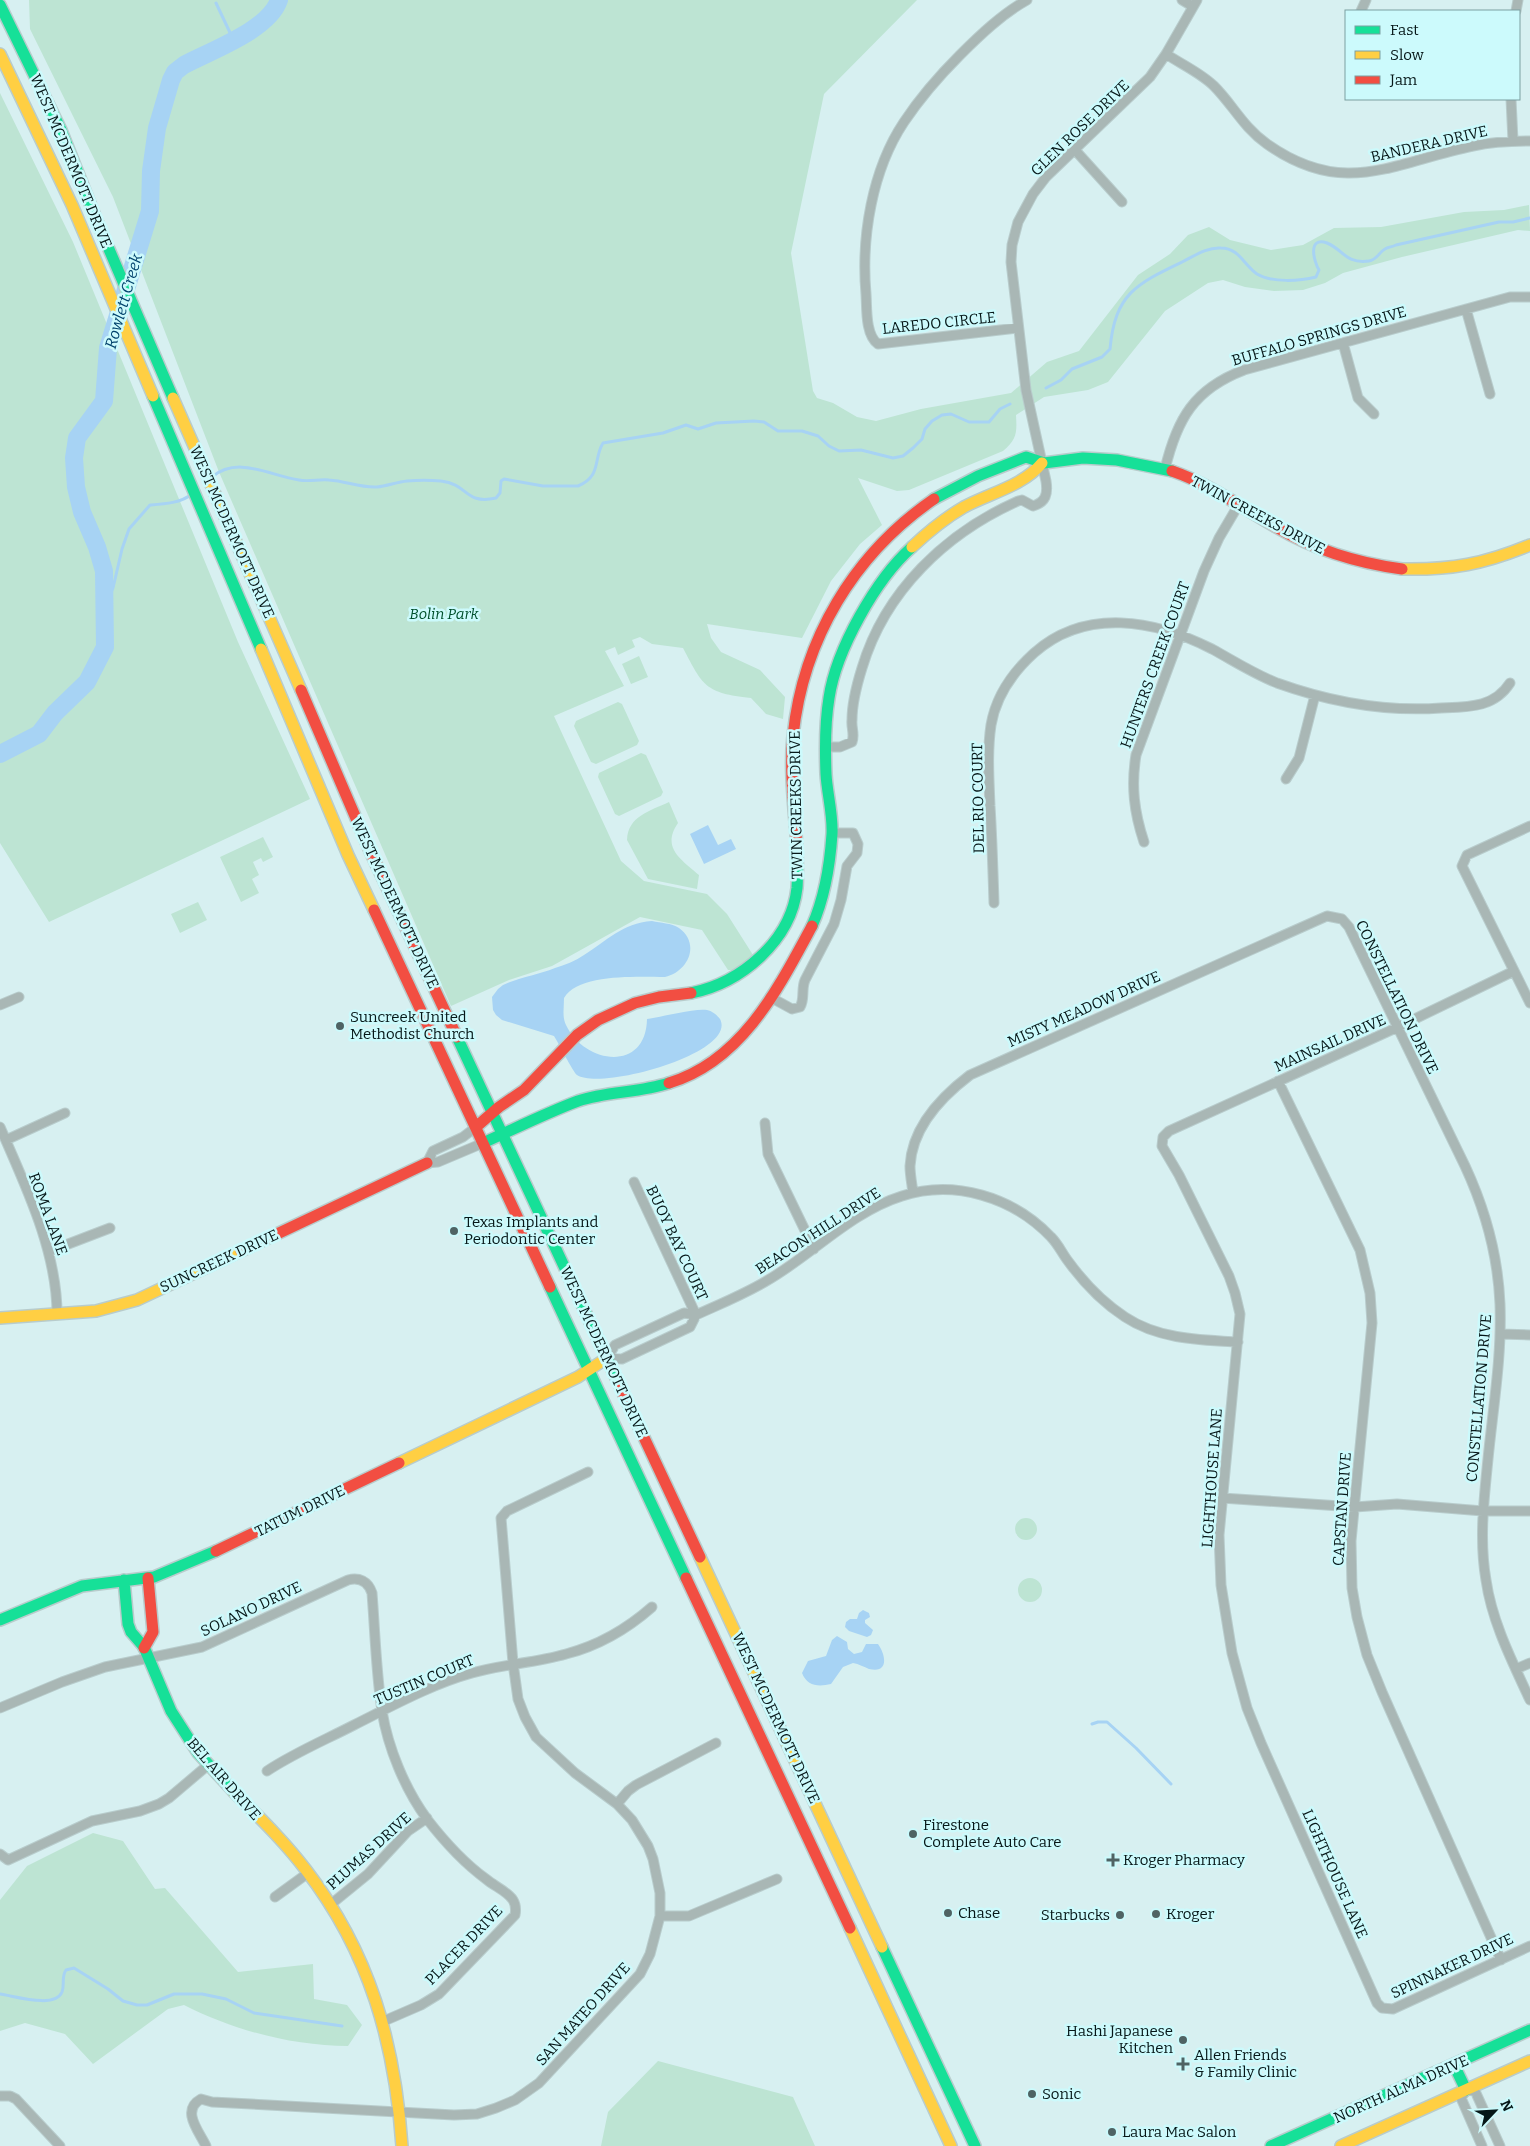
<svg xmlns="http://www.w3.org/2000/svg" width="1530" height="2146" viewBox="0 0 1530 2146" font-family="Bitter,serif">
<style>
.green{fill:#bde4d3}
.water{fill:#a7d3f4}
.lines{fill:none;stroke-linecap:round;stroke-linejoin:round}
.stream{stroke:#a7d3f4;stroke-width:3}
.river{stroke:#a7d3f4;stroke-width:18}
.street-casing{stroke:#b8cccc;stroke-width:11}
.fast-casing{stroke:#b8cccc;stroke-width:14}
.slow-casing{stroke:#b8cccc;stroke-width:14}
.jam-casing{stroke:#b8cccc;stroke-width:14}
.street{stroke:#a9b7b5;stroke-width:9}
.fast{stroke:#16e098;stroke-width:11}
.slow{stroke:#ffcf43;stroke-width:11}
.jam{stroke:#f24e42;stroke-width:11}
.poi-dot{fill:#4f6364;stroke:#ccfafc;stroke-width:2}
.labels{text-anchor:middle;stroke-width:5;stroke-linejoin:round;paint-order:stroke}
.street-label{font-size:15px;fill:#061718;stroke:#ccfafc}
.park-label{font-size:15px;font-style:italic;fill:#00502c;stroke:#ccfafc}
.poi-label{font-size:15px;fill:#061718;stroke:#ccfafc;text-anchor:start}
.water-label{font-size:16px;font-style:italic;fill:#01426c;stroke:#ccfafc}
</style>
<rect width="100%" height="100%" fill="#d7f0f1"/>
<!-- green -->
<path class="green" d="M29,0H917L824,94L791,253L813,391L817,398L833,403L857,417L876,421L921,409L1011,393L1047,362L1079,351L1138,275L1170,254L1188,235L1209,227L1230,240L1271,250L1303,245L1334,228L1381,227L1464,212L1504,210L1529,205L1530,231L1518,230L1402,257L1343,273L1325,283L1303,290L1274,291L1245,287L1223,280L1208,283L1165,311L1108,382L1088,390L1044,397L1016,415C1017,433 1017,439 1003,451L909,490L897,491L858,478L882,525L860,544L831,581L802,638L707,624L711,638L721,652L760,670L785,697L783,719L766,714L751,698C705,693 703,686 683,648L652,644L640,637L632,640L635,647L618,655L615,647L605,651L624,686L554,716L621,861L644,881L707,894L727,914L753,955L734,970H728L702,930L640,917L552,966L509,980L451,1006L219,472L113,197L30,29Z
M0,93L73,242L238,642L310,799L49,922L0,843Z
M639,656L648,677L631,684L622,664Z
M618,702L622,704L639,741L637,745L596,764L591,762L574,726L576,721Z
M641,753L646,755L663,792L661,796L619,816L615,814L598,777L599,773Z
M669,802L678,823C661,848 681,859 699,875L697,889L648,879L627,840C628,816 650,811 669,802Z
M263,837L273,857L263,862L261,858L253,862L259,875L252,879L259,893L241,902L220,857Z
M198,902L207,920L180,933L171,914Z
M1015 1529a11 11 0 1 1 22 0a11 11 0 1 1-22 0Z
M1018 1590a12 12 0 1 1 24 0a12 12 0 1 1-24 0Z
M93,1833L123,1841L155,1889L165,1888L238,1972L313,1964L314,1999L347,2005L362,2025L348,2046C292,2046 233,2030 184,2005L168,2009L93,2064L65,2034L25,2023L0,2031V1900L27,1866Z
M658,2061L793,2097L815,2146H601L608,2112Z"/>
<!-- water -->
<path class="water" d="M708,825L718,845L731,839L736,849L704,864L690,834Z
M652,921C661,923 671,923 679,928C701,944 688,972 665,977C640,977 578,973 564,998C564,1008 562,1017 566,1025C584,1064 646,1073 647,1019C662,1017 694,1008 707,1010C712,1011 717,1015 720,1019C738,1053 601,1091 577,1075C573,1072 558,1042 554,1036L502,1020L496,1015L493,1010L492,997L498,989L503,985C520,977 538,975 555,968C565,965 575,961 584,955C607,941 622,923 652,921Z
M863,1610L869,1613L870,1617L865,1620V1623L873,1630L871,1635L867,1637L849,1631L845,1627L846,1622L850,1619H857L859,1613Z
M837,1636L847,1642L848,1649L854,1654L862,1652L866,1644H878C886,1655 889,1674 869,1669C864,1667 859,1664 853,1663L843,1667L831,1684C818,1687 807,1686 802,1673L808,1661L826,1656L832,1640Z"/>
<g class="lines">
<!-- stream -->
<path class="stream" d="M216,3L233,39
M1046,388L1061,380L1072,369L1102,357L1110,349C1115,294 1136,284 1182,262C1194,256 1207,247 1221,248C1239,248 1244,265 1257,274C1272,283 1300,281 1316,277L1319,270C1314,262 1307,236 1327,243C1344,250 1345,264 1369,261C1377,260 1379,252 1385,249C1388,247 1392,247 1396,245L1499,222H1513L1530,218
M212,477C238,455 270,476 299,480C309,482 319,479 329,480C346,481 360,488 377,487C387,486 397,482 407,481C417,480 431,480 441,481C469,484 464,505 496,498L500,493L501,481L504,479L543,486H578C602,476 593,459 603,443L663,433L686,425L698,429L716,423L754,421L764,422L778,431H802L818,436L829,446L839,451L861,450L893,458L903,456L913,448L922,439L925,429L932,421L942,415L951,414L969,422H989L1000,409L1010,404
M104,609L113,588L122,549L129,529L150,505C164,504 181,503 192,494
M1092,1724L1098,1722H1107L1136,1748L1171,1784
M0,1994C15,1996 55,2009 62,1992C65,1984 61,1977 66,1970L74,1968L108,1989L123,2001L137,2005H147L174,1994H202L226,1999L254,2013L342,2026"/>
<!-- river -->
<path class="river" d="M0,754L39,734L55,713L87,682L105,647L104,571L97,547L82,512L76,487L74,458L77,438L104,401L108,348L150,211L151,171L157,128L171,80L175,72L184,65C212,50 269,30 279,0"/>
<defs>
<path id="street" d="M1182,0L1192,6
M1361,11L1366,0
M1516,11L1518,0
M1166,54C1181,64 1201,73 1214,86C1233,105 1243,127 1267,144C1345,199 1394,162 1473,146C1492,142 1511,141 1530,141
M1511,99L1513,141
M1075,150L1122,202
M1466,309L1490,394
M1018,328L878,344C865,335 867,307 866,294C861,237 872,170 904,122C920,98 939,76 960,55C980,35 1002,14 1027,0
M1343,343L1358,398L1374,414
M1165,469C1177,419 1194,389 1244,370L1510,297H1530
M825,747H840L852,742C855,734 851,728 852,720C852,702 857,684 862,668C885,591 946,533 1018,501L1022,500L1033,506C1046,502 1048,494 1046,481L1026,390L1011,262L1012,245L1018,222L1033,194L1046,177L1150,77L1166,54L1197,0
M1286,779L1299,758L1315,695
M1530,826L1467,855L1462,866L1530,1003
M1144,842C1134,812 1131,786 1136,755L1204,571L1219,538L1239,504
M994,903C993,871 992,838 990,806C989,779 987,752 991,725C996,696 1013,672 1034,653C1086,607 1155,620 1212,649C1234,661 1254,674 1277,683C1330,702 1385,712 1441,708C1468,707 1494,708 1510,683
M1514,971L1398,1027L1169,1131L1163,1137L1162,1146L1179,1175L1229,1276L1235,1293L1240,1314L1219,1535L1221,1585L1232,1653L1247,1708L1261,1743L1377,2003L1382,2008L1393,2009L1530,1946
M770,997L792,1009L800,1007C805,999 801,989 805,980L834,924L841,900L847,866L857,853L858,844L853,833H832
M0,1005L19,997
M1278,1081L1360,1250L1370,1293L1372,1323L1351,1541L1352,1588L1357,1617L1367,1655L1382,1692L1501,1960
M765,1123L768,1154L814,1249
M0,1127C25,1185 57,1250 57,1314
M6,1140L65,1113
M427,1163L433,1151L463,1137L476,1127
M427,1163L438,1162L483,1143
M634,1182L696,1315
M913,1193C912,1184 910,1175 910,1166C912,1127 941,1097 970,1075L1327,916L1342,919L1349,927L1465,1166C1485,1209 1498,1256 1500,1304C1502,1356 1493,1408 1488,1459C1484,1499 1479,1540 1486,1580C1492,1622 1512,1661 1530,1700
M50,1251L110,1228
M696,1315L690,1327L622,1359L607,1358L615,1345L684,1313L696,1315C720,1304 745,1294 768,1280C813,1254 851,1212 902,1196C954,1179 1013,1197 1051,1237C1058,1244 1062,1253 1068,1261C1084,1283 1102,1302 1125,1317C1158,1339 1199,1340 1238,1342
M1500,1334L1530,1335
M1222,1498L1355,1507L1397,1504L1483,1511H1530
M1516,1669L1530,1663
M0,1708L62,1682L105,1667L202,1647L348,1580C359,1577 368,1581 372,1593C375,1631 376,1672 382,1711C388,1748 405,1789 427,1819C444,1841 464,1863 486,1879C494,1886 507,1891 513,1900C516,1905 516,1910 515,1915L439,1994L421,2005L384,2021
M267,1771C294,1753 325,1740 354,1725C392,1706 432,1684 472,1673C503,1664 535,1663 566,1654C597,1646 627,1629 652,1607
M617,1804L628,1791L636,1785L716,1743
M0,1854L8,1860L92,1821L140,1811L159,1804L169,1798L208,1765
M275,1897L308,1873
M330,1905L368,1874L408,1831L427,1818
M660,1916H689L777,1879
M0,2096H10L16,2099L60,2146
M206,2146C198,2130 181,2110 201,2099L212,2102L454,2115L477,2114L496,2108L515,2100L539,2083L640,1974L650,1954L660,1916V1893L653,1859L648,1846L632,1820L617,1804L575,1773L536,1737L525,1717L518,1699L513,1663L501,1518L507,1511L588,1472
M1482,2146L1461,2098L1466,2090L1475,2091L1500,2146"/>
<path id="fast" d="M0,5L61,130L99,226L173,398
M153,396L261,649
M934,499L978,476L1026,457L1044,463L1083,458L1117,460L1172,471
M812,926C824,899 830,864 832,834C833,814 827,793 826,774C825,749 825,722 829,698C836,650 876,579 912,547
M691,993C741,983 791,941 797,888C798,876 797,862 797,849
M457,1037L618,1382
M483,1143C514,1129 546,1113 578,1101C608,1091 639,1093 669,1083
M550,1287L686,1578
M124,1580L128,1624L131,1632L144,1647L171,1711L198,1753L234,1792
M0,1620L82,1586L154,1577L216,1551
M882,1947L975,2146
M1454,2065L1466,2090
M1271,2146L1530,2030"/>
<path id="slow" d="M0,54L72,205L153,396
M173,398L301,690
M912,547C928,532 945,518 964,507C990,493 1023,486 1042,463
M1402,569C1452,570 1484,564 1530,545
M261,649L348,855L374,910
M0,1318L96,1311L137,1300L241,1251
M399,1463L578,1377L607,1358
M700,1557L882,1947
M234,1792C259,1817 285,1842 306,1870C370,1953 395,2043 402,2146
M850,1928L951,2146
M1341,2146L1530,2061"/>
<path id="jam" d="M1172,471C1210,484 1242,508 1276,527C1315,550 1357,563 1402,569
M301,690L370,851L457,1037
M797,849C795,812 789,773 793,736C803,639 854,554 934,499
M374,910L550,1287
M669,1083C742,1061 778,989 812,926
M476,1127L499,1107L524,1090L577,1035L598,1020L635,1003L659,997L691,993
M241,1251L427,1163
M618,1382L700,1557
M216,1551L399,1463
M686,1578L850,1928
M144,1648L153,1632L148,1578"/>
</defs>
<!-- street casing -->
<use href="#street" class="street-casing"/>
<!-- fast casing -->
<use href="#fast" class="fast-casing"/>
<!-- slow casing -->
<use href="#slow" class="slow-casing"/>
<!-- jam casing -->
<use href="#jam" class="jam-casing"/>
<!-- street -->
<use href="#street" class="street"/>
<!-- fast -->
<use href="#fast" class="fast"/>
<!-- slow -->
<use href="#slow" class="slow"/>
<!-- jam -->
<use href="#jam" class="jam"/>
</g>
<!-- markers -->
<g class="poi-dot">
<circle cx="340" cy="1026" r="5"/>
<circle cx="454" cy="1231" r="5"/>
<circle cx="913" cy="1834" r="5"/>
<path d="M1110.5 1852.5h5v5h5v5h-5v5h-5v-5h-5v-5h5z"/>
<circle cx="948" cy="1913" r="5"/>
<circle cx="1156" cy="1914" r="5"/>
<circle cx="1120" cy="1915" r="5"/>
<circle cx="1183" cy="2040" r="5"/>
<path d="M1180.5 2056.5h5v5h5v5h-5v5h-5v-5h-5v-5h5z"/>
<circle cx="1032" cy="2094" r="5"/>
<circle cx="1112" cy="2132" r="5"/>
</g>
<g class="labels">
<!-- street labels -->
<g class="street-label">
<text transform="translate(1080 128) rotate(-44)" y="5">GLEN ROSE DRIVE</text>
<text transform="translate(1429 144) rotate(-13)" y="5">BANDERA DRIVE</text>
<text transform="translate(71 161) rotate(67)" y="5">WEST MCDERMOTT DRIVE</text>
<text transform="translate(939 323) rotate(-6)" y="5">LAREDO CIRCLE</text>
<text transform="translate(1319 336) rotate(-16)" y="5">BUFFALO SPRINGS DRIVE</text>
<text transform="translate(1258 515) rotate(28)" y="5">TWIN CREEKS DRIVE</text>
<text transform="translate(232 532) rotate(66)" y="5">WEST MCDERMOTT DRIVE</text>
<text transform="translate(1155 665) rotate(-70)" y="5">HUNTERS CREEK COURT</text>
<text transform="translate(978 798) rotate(-91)" y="5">DEL RIO COURT</text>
<text transform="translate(796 805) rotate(-91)" y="5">TWIN CREEKS DRIVE</text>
<text transform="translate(395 903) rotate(65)" y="5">WEST MCDERMOTT DRIVE</text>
<text transform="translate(1397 997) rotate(64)" y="5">CONSTELLATION DRIVE</text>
<text transform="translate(1084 1009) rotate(-24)" y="5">MISTY MEADOW DRIVE</text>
<text transform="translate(1330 1043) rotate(-24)" y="5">MAINSAIL DRIVE</text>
<text transform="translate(48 1214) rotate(70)" y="5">ROMA LANE</text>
<text transform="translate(818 1231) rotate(-33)" y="5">BEACON HILL DRIVE</text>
<text transform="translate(677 1243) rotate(65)" y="5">BUOY BAY COURT</text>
<text transform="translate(219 1261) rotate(-25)" y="5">SUNCREEK DRIVE</text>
<text transform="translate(604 1352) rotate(65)" y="5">WEST MCDERMOTT DRIVE</text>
<text transform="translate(1479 1398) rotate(-85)" y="5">CONSTELLATION DRIVE</text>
<text transform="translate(1212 1478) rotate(-86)" y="5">LIGHTHOUSE LANE</text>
<text transform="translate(1342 1509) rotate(-86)" y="5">CAPSTAN DRIVE</text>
<text transform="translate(300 1511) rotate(-26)" y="5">TATUM DRIVE</text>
<text transform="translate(251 1609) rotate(-25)" y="5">SOLANO DRIVE</text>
<text transform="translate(424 1680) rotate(-23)" y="5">TUSTIN COURT</text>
<text transform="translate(776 1718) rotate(65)" y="5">WEST MCDERMOTT DRIVE</text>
<text transform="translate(224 1779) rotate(49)" y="5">BEL AIR DRIVE</text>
<text transform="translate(369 1851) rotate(-42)" y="5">PLUMAS DRIVE</text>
<text transform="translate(1335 1874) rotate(66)" y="5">LIGHTHOUSE LANE</text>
<text transform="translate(464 1945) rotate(-46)" y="5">PLACER DRIVE</text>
<text transform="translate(1452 1966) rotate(-25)" y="5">SPINNAKER DRIVE</text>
<text transform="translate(583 2014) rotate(-48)" y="5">SAN MATEO DRIVE</text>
<text transform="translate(1401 2089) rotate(-24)" y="5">NORTH ALMA DRIVE</text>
</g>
<!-- park labels -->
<g class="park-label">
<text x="444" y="619">Bolin Park</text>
</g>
<!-- poi labels -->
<g class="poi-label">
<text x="350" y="1022">Suncreek United<tspan x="350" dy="17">Methodist Church</tspan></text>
<text x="464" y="1227">Texas Implants and<tspan x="464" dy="17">Periodontic Center</tspan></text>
<text x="923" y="1830">Firestone<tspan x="923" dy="17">Complete Auto Care</tspan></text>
<text x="1123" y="1865">Kroger Pharmacy</text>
<text x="958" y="1918">Chase</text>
<text x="1166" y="1919">Kroger</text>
<text x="1110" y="1920" text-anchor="end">Starbucks</text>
<text x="1173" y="2036" text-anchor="end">Hashi Japanese<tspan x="1173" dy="17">Kitchen</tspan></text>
<text x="1194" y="2060">Allen Friends<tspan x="1194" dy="17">&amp; Family Clinic</tspan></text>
<text x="1042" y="2099">Sonic</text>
<text x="1122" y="2137">Laura Mac Salon</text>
</g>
<!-- water labels -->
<g class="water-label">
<text transform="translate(123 301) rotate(-74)" y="6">Rowlett Creek</text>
</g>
</g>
<!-- legend -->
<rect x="1345" y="10" width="175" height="90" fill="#ccfafc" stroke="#7d9fa1"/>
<rect x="1355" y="26" width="25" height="8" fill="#16e098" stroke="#7d9fa1"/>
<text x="1390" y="35" font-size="15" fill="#061718">Fast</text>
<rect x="1355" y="51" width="25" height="8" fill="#ffcf43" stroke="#7d9fa1"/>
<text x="1390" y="60" font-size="15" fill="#061718">Slow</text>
<rect x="1355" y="76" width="25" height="8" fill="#f24e42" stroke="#7d9fa1"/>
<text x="1390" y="85" font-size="15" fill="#061718">Jam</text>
<!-- north arrow -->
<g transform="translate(1495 2111) rotate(65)" stroke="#ccfafc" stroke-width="4" paint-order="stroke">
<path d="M0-4L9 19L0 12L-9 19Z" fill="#061718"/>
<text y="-8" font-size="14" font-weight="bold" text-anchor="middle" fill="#061718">N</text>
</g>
</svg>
